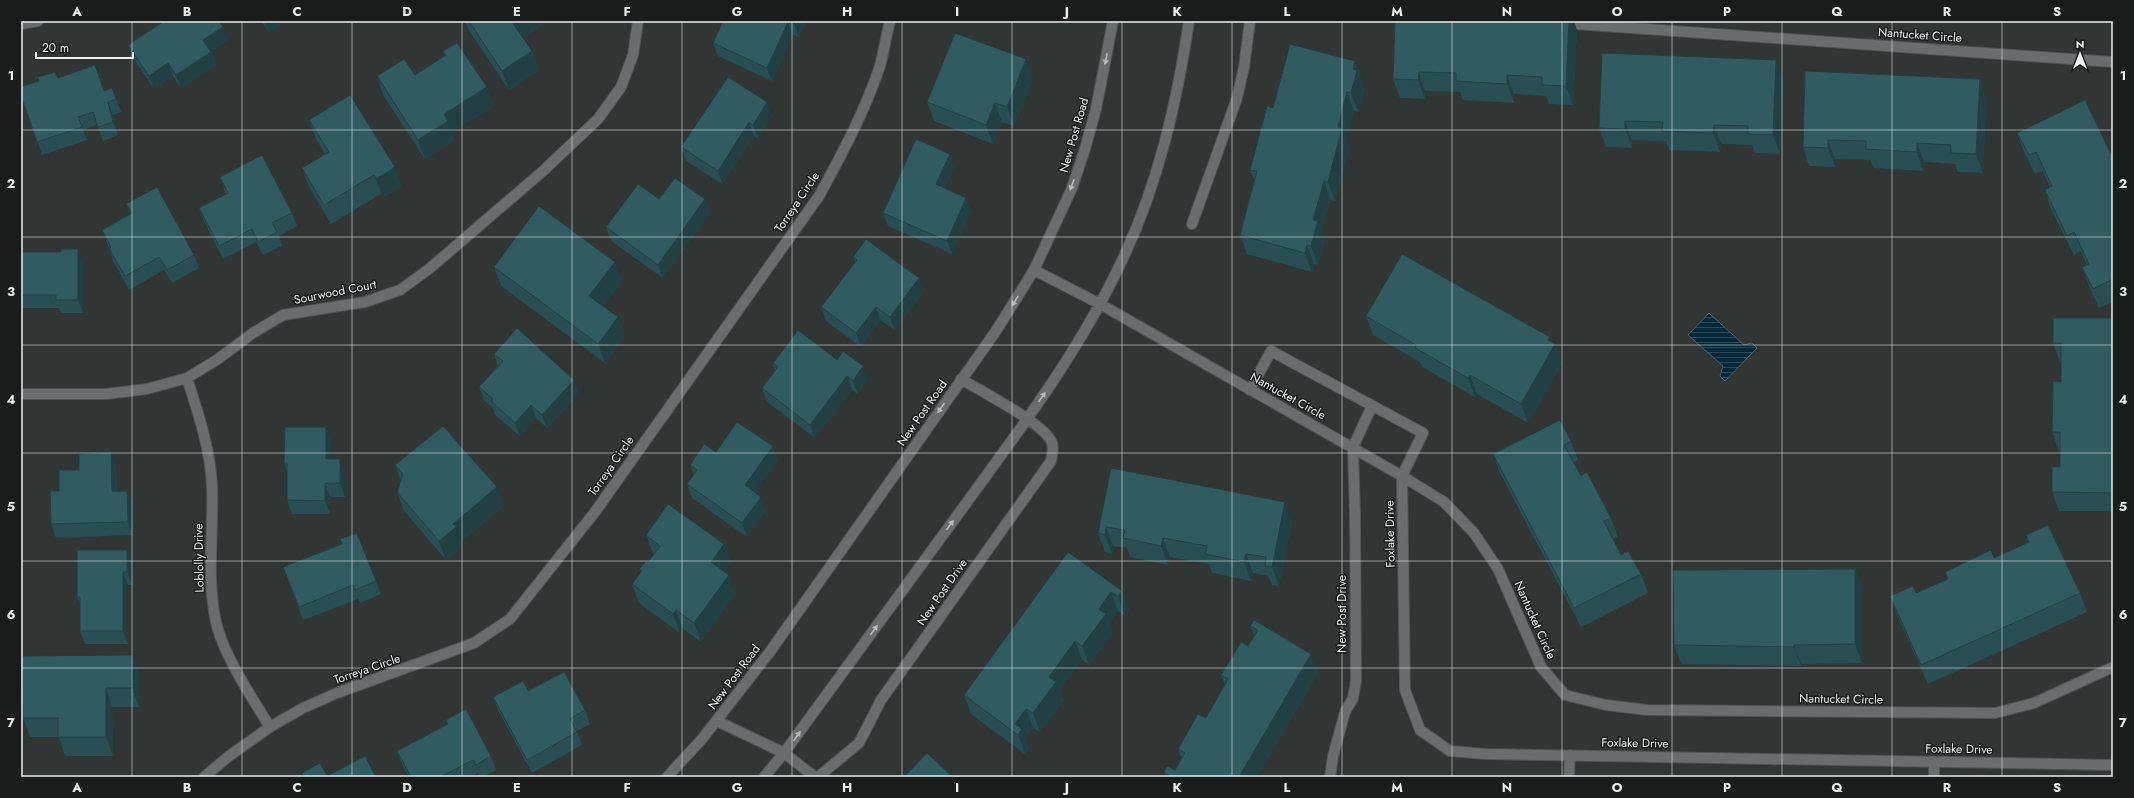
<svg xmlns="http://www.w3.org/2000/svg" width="2134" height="798" viewBox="0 0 2134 798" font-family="Jost,sans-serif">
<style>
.water{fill:url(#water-rules);stroke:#4a636f}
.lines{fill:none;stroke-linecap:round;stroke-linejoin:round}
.service-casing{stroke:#505353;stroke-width:12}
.minor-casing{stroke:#505353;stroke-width:12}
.service{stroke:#696d6d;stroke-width:10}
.minor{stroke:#696d6d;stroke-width:10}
.wall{fill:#294e53}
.shaded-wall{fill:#224044}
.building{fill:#305b61;stroke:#224044}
.oneway{fill:#b8baba}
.grid{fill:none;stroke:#eceeee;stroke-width:1;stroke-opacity:0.55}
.labels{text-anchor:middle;stroke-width:3;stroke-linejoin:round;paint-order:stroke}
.street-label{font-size:12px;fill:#eceeee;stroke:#1a1c1c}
.neatline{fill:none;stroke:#eceeee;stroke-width:1.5}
.grid-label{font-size:13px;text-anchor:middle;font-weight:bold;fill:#eceeee}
</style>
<defs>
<pattern id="water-rules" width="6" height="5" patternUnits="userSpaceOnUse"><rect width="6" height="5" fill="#052838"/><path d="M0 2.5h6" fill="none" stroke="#2a4855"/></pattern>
</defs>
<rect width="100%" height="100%" fill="#313534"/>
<!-- water -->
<path class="water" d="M1709,313L1744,345L1752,343L1757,348L1725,381L1720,376L1723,366L1688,335Z"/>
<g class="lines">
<defs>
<path id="service" d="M1192,224L1237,98L1244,67L1250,21
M1250,390L1271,351L1423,433L1402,476
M1353,447L1372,406
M717,721L784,753L815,777
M1934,762V777
M1569,777L1570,755"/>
<path id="minor" d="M1533,21L2113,62
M21,24L38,21
M1034,270L1100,304L1402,476L1444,502L1474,533L1498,569L1541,667L1565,695L1606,705L1647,710L1995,713L2034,703L2113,667
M187,378C198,413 210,448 212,485C214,530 206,577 216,622C223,654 252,698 270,727
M21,394H106L147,389L187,378L218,359L253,333L283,315L365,302L400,290L429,269L543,171L598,119L621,87L633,55L638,21
M1402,476L1405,690L1420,730L1450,751L1486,754L2113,765
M204,777L229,756L270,727L303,708L337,693L474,643L510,619L595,512L819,196C842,154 865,111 880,66C884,51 886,36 890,21
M667,777L702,739L769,653L996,331L1034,270L1072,188L1085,149L1096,109L1113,21
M764,777L784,753C845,669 906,585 967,502C1025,423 1084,344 1125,254C1159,181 1177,101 1189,21
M818,777L859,743L881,700L1051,461C1052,455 1054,449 1052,443C1046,424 980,391 961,379
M1330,777L1333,756L1345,712L1353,698L1356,681L1355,516L1353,447"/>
</defs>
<!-- service casing -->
<use href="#service" class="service-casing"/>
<!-- minor casing -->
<use href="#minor" class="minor-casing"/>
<!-- service -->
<use href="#service" class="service"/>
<!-- minor -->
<use href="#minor" class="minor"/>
</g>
<!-- wall -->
<path class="wall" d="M261,21H285L269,32Z
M465,21H548L523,38L532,51L539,70L509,90L468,29Z
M720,21H806L799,37L793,35L772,81L718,56L713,43L723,22Z
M1577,30L1573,105L1549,104L1546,96L1514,94V103L1463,100L1460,92L1425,91V99L1400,98L1393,79Z
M228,40L211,51L216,65L181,89L173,76L154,89L133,58L128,45Z
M443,51L494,106L452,132L455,140L425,159L383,95L377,76L415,75L445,56Z
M728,77L772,116L758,138L754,136L722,184L686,161L681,147Z
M58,78L104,91L112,88L121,112L113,115L118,135L103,141L97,125L83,130L87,140L42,155L21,95Z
M1033,78L1014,126L1002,122L993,144L934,121L927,102Z
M1783,79L1780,154L1755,153L1752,145L1721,144L1720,152L1669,150L1666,141L1632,140V148L1606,147L1599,128Z
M1362,80L1361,82L1364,89L1358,112L1354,111L1346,139L1349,147L1335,201L1330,200L1322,233L1325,240L1318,265L1314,264L1312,272L1247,254L1240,235L1254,180L1250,170L1273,108Z
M1986,98L1983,173L1958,172L1955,164L1924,162L1923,171L1873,168L1870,160L1835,159V167L1809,166L1803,147Z
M309,120L402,186L383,198L381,194L331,224L309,187L302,168L325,154L316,139Z
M2017,133L2113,158V302L2099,308L2089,286L2082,267L2087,265L2081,251L2074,255L2051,209L2045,190L2050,187L2043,171L2035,174L2024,152Z
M950,154L955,168L945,188L966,198L971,211L952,254L888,226L883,213Z
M220,177L292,213L297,226L279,236L282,246L263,255L256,242L223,259L204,221L199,208L226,194Z
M659,199H705L710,213L663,278L611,241L606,227Z
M126,204L194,255L199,268L172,283L164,270L129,290L113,261L109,248L107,243L102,230L130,214Z
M21,252L83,262V313H61L59,308H21Z
M853,257L919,278L924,291L895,330L880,320L861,347L826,321L821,307L855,262Z
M494,267L622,281L603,306L618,317L625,336L605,363L501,286Z
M1366,316L1552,342L1555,344L1562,363L1528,423L1477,394L1475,397L1422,367L1420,362L1373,335Z
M2113,318V511H2059L2052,492L2060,467V451H2059L2052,432L2061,382V362H2060L2053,343Z
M494,354L574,380L579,394L547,428L536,418L520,436L495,415L493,408L484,400L479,387L498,366Z
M837,360L863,366L868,379L858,394L852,390L815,438L767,402L762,388L775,370L773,363Z
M326,427L331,440V459H340L345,473V497H330V514H292L287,500V472L284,464Z
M1571,441L1578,460L1573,463L1581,476L1611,518L1618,537L1613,539L1621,555L1641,574L1648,593L1581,627L1500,473L1493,454Z
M778,460L754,492L766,510L747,537L692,498L687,484L694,475L690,465Z
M395,465L504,506L461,542L463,546L446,560L404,511L397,492L401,481Z
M116,466L117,491H127L132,504L133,535L56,538L51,524L79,470Z
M1111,468L1292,521L1279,586L1272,585L1268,576L1253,573L1251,581L1212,573L1209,564L1170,557L1168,565L1130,557L1127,548L1113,546L1112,554L1105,552L1098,533Z
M646,535L724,544L731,563L724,572L735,594L701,642L683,629L680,633L639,603L632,584L641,572L639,569L648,562L654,555L653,554Z
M2026,535L2080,593L2087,612L1928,684L1897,615L1890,596L1916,593L1947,579L1945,572L1994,558L2028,543Z
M127,550L132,563V585H128V644H85L80,631V605L77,597Z
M1068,552L1122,591L1129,610L1125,616L1118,611L1109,623L1113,633L1089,665L1082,660L1059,691L1063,701L1040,732L1033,728L1025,738L1029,748L1025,754L971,714L964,695Z
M283,567L376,581L381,594L360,603L358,599L303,620Z
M1855,569L1862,588V663L1801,664V666L1681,664L1674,645Z
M1250,626L1311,654L1318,673L1257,777H1165L1164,772L1175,770L1182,759L1178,749L1206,718L1225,685L1221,675L1248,646L1254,636Z
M139,674V707H112L113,756H65L59,737H30L23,718Z
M528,691L585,710L590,724L577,731L582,745L532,773L498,710L493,697Z
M446,720L491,756L496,770L483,777H480L478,773L470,777H409L402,764L397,751L448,724Z"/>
<!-- shaded-wall -->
<path class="shaded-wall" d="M264,21H285L269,32Z
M513,21H548L519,40L512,22Z
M795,21H806L799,37L794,24Z
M1569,21H1574L1577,30L1573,105L1566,86Z
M788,22L793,35L772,81L767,68Z
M223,27L228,40L208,53L203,40Z
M532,51L539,70L509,90L502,71Z
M211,52L216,65L181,89L176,75Z
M1026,59L1033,78L1014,126L1007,107Z
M1776,60L1783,79L1780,154L1773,135Z
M1355,61L1362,80L1361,82L1364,89L1358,112L1351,93L1353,69Z
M168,63L173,76L154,89L149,76Z
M1419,72L1425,91V99L1418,80Z
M1507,75L1514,94V103L1507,84Z
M1980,79L1986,98L1983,173L1976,154Z
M487,87L494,106L452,132L455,140L425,159L418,140L444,114Z
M1347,92L1354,111L1346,139L1349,147L1335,201L1328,182L1338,127Z
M108,102L113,115L118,135L113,122Z
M767,102L772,116L758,138L753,125Z
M995,103L1002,122L993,144L986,125Z
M1625,121L1632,140V148L1625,129Z
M749,122L754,136L722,184L718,171Z
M1714,125L1721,144L1720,152L1713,133Z
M1828,140L1835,159V167L1828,148Z
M1917,143L1924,162L1923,171L1917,152Z
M950,154L955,168L941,198L936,184Z
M395,167L402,186L383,198L376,179Z
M1324,181L1330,200L1322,233L1325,240L1318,265L1311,246L1313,220Z
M966,198L971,211L952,254L947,241Z
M705,199L710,213L663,278L658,265Z
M1307,245L1314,264L1312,272L1305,253Z
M78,249L83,262V313L78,300Z
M615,262L622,281L596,315L589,296Z
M919,278L924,291L895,330L890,317Z
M876,307L880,320L861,347L856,333Z
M618,317L625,336L605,363L598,344Z
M1550,337L1553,346L1555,344L1562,363L1528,423L1521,404Z
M863,366L868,379L858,394L853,381Z
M1470,375L1477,394L1475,397L1468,378Z
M847,376L852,390L815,438L810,425Z
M574,380L579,394L547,428L542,415Z
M531,405L536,418L520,436L515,423Z
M326,427L331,440V473L326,459Z
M773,446L778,460L750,499L745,485Z
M111,452L116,466L117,505L112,491Z
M340,459L345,473V497L340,483Z
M325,483L330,497V514L325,501Z
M497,487L504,506L461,542L463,546L446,560L439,541L453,524Z
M127,491L132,504L133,535L128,522Z
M761,497L766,510L747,537L742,523Z
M1285,502L1292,521L1279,586L1272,567Z
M1106,527L1113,546L1112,554L1105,535Z
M1163,538L1170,557L1168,565L1161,546Z
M724,544L731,563L718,581L711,562Z
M127,550L132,563V585L127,572Z
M1246,554L1253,573L1251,581L1244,562Z
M1855,569L1862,588V663L1855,644Z
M123,572L128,585V644L123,631Z
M729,575L735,594L701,642L694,623Z
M1122,591L1129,610L1125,616L1118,597Z
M1111,592L1118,611L1109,623L1113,633L1089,665L1082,646L1099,609Z
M676,610L683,629L680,633L673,614Z
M1075,641L1082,660L1059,691L1063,701L1040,732L1033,713L1049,677Z
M1794,645L1801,664V666L1794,647Z
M1311,654L1318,673L1257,777H1239Z
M132,655L139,674V707L132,688Z
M106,688L112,707L113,756L106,737Z
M1026,709L1033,728L1025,738L1029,748L1025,754L1018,735L1015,724Z"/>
<!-- building -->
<path class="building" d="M164,21H219L223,27L203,40L211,52L176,75L168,63L149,76L128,45Z
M469,21H513L512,22L532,51L502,71Z
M723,21H795L794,24L788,22L767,68L713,43Z
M1395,21H1569L1566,86L1542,85V77L1507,75V84L1456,81V73L1419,72L1418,80L1393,79Z
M955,33L1026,59L1007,107L995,103L986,125L927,102Z
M457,43L487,87L444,114L448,121L418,140L377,76L404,59L415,75L446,55L443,51Z
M1290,44L1355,61L1353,69L1357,70L1351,93L1347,92L1338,127L1342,128L1328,182L1324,181L1313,220L1318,221L1311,246L1307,245L1305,253L1240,235L1257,171L1250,170L1267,106L1273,108Z
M1602,53L1776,60L1773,135L1748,134V126L1714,125L1713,133L1662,131L1663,122L1625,121V129L1599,128Z
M95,65L104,91L112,88L116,99L108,102L113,122L98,127L93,112L78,117L82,127L37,142L21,95V87L39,81L38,77L55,72L58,78Z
M1805,71L1980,79L1976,154L1951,153V145L1917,143V152L1866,149V141L1828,140V148L1803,147Z
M728,77L767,102L753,125L749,122L718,171L681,147Z
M350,95L395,167L376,179L374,175L324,205L302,168L329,152L309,120Z
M2085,100L2113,158V279L2093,289L2082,267L2089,264L2074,232L2067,236L2045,190L2052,186L2036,152L2029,155L2017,133Z
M916,139L950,154L936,184L966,198L947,241L883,213Z
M262,155L292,213L272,223L277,232L258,242L252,229L219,246L199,208L228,193L220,177Z
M675,178L705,199L658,265L606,227L638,184L659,199Z
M157,187L194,255L167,270L159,257L125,276L109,248L111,247L102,230L132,213L126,204Z
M539,206L615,262L589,296L618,317L598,344L494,267Z
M866,239L919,278L890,317L876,307L856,333L821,307L857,260L853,257Z
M61,249H78V300H56V295H21V252H61Z
M1402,254L1550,337L1548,340L1555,344L1521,404L1470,375L1468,378L1415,348L1416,345L1366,316Z
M2053,318H2113V493L2052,492V467H2060V432H2052L2053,381L2061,382V343H2053Z
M517,328L574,380L542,415L531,405L515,423L491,401L493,399L479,387L503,361L494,354Z
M798,330L837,360L843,351L863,366L853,381L847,376L810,425L762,388L778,367L773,363Z
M1560,420L1571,441L1564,445L1581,476L1587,472L1611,518L1604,521L1621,555L1628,551L1641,574L1574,608L1493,454Z
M737,422L773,446L745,485L761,497L742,523L687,484L697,470L690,465L704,444L716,452Z
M443,426L497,487L453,524L456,527L439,541L397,492L403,474L395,465Z
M285,427H326V459H340V483H325V501L287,500V464H284Z
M111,452L112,491H127L128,522L51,524L50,491H59V470H79V454Z
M1111,468L1285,502L1272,567L1265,566L1266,557L1246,554L1244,562L1205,554L1207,546L1163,538L1161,546L1123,538L1125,530L1106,527L1105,535L1098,533Z
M668,504L724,544L711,562L729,575L694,623L676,610L673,614L632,584L642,571L639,569L646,561L648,562L660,546L646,535Z
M2048,525L2080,593L1921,665L1890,596L1913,586L1916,593L1948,579L1945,572L1991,550L1994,558L2029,542L2026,535Z
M357,533L376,581L355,590L353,585L299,607L283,567L342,544L340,539Z
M77,550H127V572H123V631H80V597H77Z
M1068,552L1122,591L1118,597L1111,592L1099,609L1106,614L1082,646L1075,641L1049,677L1056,682L1033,713L1026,709L1015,724L1022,729L1018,735L964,695Z
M1855,569V644L1794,645V647L1674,645L1673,570Z
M1254,620L1311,654L1239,777H1171L1164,772L1167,766L1175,770L1185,753L1178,749L1198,714L1206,718L1228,679L1221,675L1241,642L1248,646L1258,630L1250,626Z
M132,655V688H106V737H58V718H23L22,656Z
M564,672L585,710L570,719L577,732L527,760L493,697L523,681L528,691Z
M466,709L491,756L476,765L473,760L440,777H411L397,751L448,724L446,720Z
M927,753L953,777H904Z
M365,756L376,777H304L302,773L320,763L327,776Z"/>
<!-- one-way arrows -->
<defs><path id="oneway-solid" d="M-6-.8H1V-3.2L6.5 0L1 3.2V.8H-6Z"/></defs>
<g class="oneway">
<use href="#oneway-solid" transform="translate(1106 59) rotate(101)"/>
<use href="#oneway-solid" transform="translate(1072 185) rotate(110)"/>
<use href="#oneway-solid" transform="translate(1015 301) rotate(122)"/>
<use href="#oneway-solid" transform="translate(1042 397) rotate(-55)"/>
<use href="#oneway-solid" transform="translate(941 408) rotate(125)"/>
<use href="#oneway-solid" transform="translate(950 525) rotate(-54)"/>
<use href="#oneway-solid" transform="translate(874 630) rotate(-54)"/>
<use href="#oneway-solid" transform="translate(797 736) rotate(-54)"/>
</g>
<!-- grid -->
<path class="grid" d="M132,21V777M242,21V777M352,21V777M462,21V777M572,21V777M682,21V777M792,21V777M902,21V777M1012,21V777M1122,21V777M1232,21V777M1342,21V777M1452,21V777M1562,21V777M1672,21V777M1782,21V777M1892,21V777M2002,21V777M21,130H2113M21,237H2113M21,345H2113M21,453H2113M21,561H2113M21,668H2113"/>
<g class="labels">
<!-- street labels -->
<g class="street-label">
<text transform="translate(1920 35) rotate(4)" y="4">Nantucket Circle</text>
<text transform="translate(1074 135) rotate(-74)" y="4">New Post Road</text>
<text transform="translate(797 202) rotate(-56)" y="4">Torreya Circle</text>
<text transform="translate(335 292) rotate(-11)" y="4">Sourwood Court</text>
<text transform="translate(1288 396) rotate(29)" y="4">Nantucket Circle</text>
<text transform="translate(922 413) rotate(-55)" y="4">New Post Road</text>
<text transform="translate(611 466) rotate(-55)" y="4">Torreya Circle</text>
<text transform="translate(1390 534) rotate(-91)" y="4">Foxlake Drive</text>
<text transform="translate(199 558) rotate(-91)" y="4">Loblolly Drive</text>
<text transform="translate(942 592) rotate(-55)" y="4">New Post Drive</text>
<text transform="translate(1342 614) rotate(-90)" y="4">New Post Drive</text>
<text transform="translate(1535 620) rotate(66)" y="4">Nantucket Circle</text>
<text transform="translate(367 669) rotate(-19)" y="4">Torreya Circle</text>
<text transform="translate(734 677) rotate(-53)" y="4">New Post Road</text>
<text transform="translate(1841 699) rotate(1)" y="4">Nantucket Circle</text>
<text transform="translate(1635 743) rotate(1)" y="4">Foxlake Drive</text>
<text transform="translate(1959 749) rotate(1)" y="4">Foxlake Drive</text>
</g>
</g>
<!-- border -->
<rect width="2134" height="798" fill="none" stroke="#1a1c1c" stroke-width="44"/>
<!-- north arrow -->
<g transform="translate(2080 54)" stroke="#1a1c1c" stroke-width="3" paint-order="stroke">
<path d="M0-3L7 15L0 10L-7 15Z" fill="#eceeee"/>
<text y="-6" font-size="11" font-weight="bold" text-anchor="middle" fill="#eceeee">N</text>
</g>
<!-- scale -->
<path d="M36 52v6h97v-6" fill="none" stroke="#eceeee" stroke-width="2"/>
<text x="42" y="52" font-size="12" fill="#eceeee" stroke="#1a1c1c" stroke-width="3" paint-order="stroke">20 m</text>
<rect x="22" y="22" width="2090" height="754" class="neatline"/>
<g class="grid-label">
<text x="77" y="16">A</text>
<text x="187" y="16">B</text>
<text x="297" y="16">C</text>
<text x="407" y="16">D</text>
<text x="517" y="16">E</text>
<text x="627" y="16">F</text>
<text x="737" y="16">G</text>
<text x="847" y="16">H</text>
<text x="957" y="16">I</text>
<text x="1067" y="16">J</text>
<text x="1177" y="16">K</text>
<text x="1287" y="16">L</text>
<text x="1397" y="16">M</text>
<text x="1507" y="16">N</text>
<text x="1617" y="16">O</text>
<text x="1727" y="16">P</text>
<text x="1837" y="16">Q</text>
<text x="1947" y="16">R</text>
<text x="2057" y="16">S</text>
<text x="11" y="80">1</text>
<text x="2123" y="80">1</text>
<text x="11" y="188">2</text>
<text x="2123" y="188">2</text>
<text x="11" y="296">3</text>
<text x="2123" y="296">3</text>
<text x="11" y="404">4</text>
<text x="2123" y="404">4</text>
<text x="11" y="511">5</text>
<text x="2123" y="511">5</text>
<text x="11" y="619">6</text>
<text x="2123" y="619">6</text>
<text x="11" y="727">7</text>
<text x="2123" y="727">7</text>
<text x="77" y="792">A</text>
<text x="187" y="792">B</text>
<text x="297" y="792">C</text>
<text x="407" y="792">D</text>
<text x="517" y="792">E</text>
<text x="627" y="792">F</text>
<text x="737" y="792">G</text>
<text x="847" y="792">H</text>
<text x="957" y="792">I</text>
<text x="1067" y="792">J</text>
<text x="1177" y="792">K</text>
<text x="1287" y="792">L</text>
<text x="1397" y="792">M</text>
<text x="1507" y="792">N</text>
<text x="1617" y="792">O</text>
<text x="1727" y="792">P</text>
<text x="1837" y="792">Q</text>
<text x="1947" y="792">R</text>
<text x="2057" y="792">S</text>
</g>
</svg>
